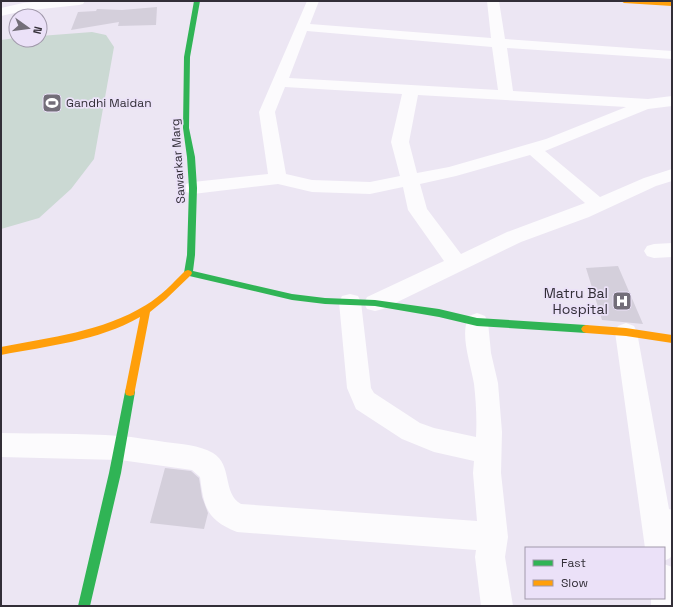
<svg xmlns="http://www.w3.org/2000/svg" width="673" height="607" viewBox="0 0 673 607" font-family="'Space Grotesk',sans-serif">
<style>
.green{fill:#cbd9d3}
.building{fill:#d4cfdb}
.lines{fill:none;stroke-linecap:round;stroke-linejoin:round}
.street{fill:#fcfbfd;fill-rule:evenodd}
.fast{fill:#30b455;fill-rule:evenodd}
.slow{fill:#ff9f0a;fill-rule:evenodd}
.labels{text-anchor:middle;stroke-width:3.5;stroke-linejoin:round;paint-order:stroke}
.far-poi-label{font-size:12px;fill:#322e37;stroke:#ebe1f8;text-anchor:start}
.far-street-label{font-size:12px;fill:#322e37;stroke:#ebe1f8}
.poi-label{font-size:14px;fill:#322e37;stroke:#ebe1f8;text-anchor:end}
</style>
<rect width="100%" height="100%" fill="#ece6f3"/>
<!-- green -->
<path class="green" d="M92,32L106,35L114,47L94,159L71,189L39,218L1,229V40L16,38V40H40V36Z"/>
<!-- building -->
<path class="building" d="M157,7L156,25L118,26L119,22L71,30L78,12L96,11L97,9L122,10Z
M618,266L643,324L602,320L586,268Z
M165,468L191,471L199,478L202,497L208,513L204,529L150,523Z"/>
<g class="lines">
<!-- street -->
<path class="street" d="M43,1H85L83,4L79,5L23,11L1,16V8L23,3Z
M307,1H319L310,24L491,38L487,1H499L505,39L672,51V59L507,48L513,91L648,99L672,96V106L648,109L545,151L600,197L644,178L672,169V181L656,186L589,217L521,242L383,309L375,311L367,309L364,303L367,297L444,261L408,210L403,187L370,194L312,192L278,184L193,194L186,192L184,188L186,184L193,182L268,174L259,112ZM307,31L492,47L498,90L289,78ZM285,87L402,94L391,142L400,176L370,182L312,180L286,174L275,112ZM418,95L626,107L546,139L449,167L417,173L409,142ZM530,155L585,203L507,232L461,254L427,209L420,184L456,176Z
M672,243V257L654,258L647,256L644,251L647,246L654,244Z
M350,294L358,296L361,302L371,388L374,393L420,423L434,428L476,437C477,420 476,401 474,384C471,364 459,334 469,316L477,313L485,316L488,322L491,353L498,383L502,432L501,473L508,537L505,557L513,606H481L475,557L476,550L237,532C207,520 204,508 200,477L192,470L120,460L1,457V433C40,434 81,433 120,436C135,437 150,440 165,442C181,444 199,445 213,453C233,465 222,493 241,504L477,521L473,473L474,461L434,452L402,439L356,409L347,388L339,302L342,296Z
M626,323L634,326L637,332L669,509L672,510V555L670,558L664,561V548H645L615,332L618,326Z
M664,564L672,567V606H651V598H664Z"/>
<!-- fast -->
<path class="fast" d="M194,1H200L190,57L189,128L195,157L197,188L195,255L193,271L292,294L325,298L375,300L439,309L477,318L586,325L589,326L591,329L589,332L586,333L477,326L439,317L375,306L325,304L292,300L185,275L184,273L187,255L189,188L187,157L183,128L184,57Z
M130,388L134,389L135,392L121,473L90,606H78L109,473L125,392L126,389Z"/>
<!-- slow -->
<path class="slow" d="M621,1L672,2V6L624,3Z
M188,270L191,271L192,273L191,275L166,299L150,312L134,395L130,396L126,395L125,392L140,317C98,341 47,346 1,355V347C51,337 102,332 146,305C161,296 173,283 185,271Z
M586,325L626,328L672,335V343L626,336L586,333L583,332L581,329L583,326Z"/>
</g>
<!-- icons -->
<defs>
<symbol id="stadium-square" viewBox="-11 -11 22 22"><rect x="-9" y="-9" width="18" height="18" rx="4" fill="#736e79" stroke="#ebe1f8"/><path d="M0-5a6.5 5 0 1 0 0 10a6.5 5 0 1 0 0-10ZM-3.5-1.8h7v3.6h-7Z" fill="#fff"/></symbol>
<symbol id="hospital-square" viewBox="-11 -11 22 22"><rect x="-9" y="-9" width="18" height="18" rx="4" fill="#736e79" stroke="#ebe1f8"/><path d="M-5-5h3v3.5h4V-5h3V5h-3V1.5h-4V5h-3Z" fill="#fff"/></symbol>
</defs>
<g fill-rule="evenodd">
<use href="#stadium-square" x="41" y="92" width="22" height="22"/>
<use href="#hospital-square" x="611" y="290" width="22" height="22"/>
</g>
<g class="labels">
<!-- far-poi labels -->
<g class="far-poi-label">
<text x="66" y="107">Gandhi Maidan</text>
</g>
<!-- far-street labels -->
<g class="far-street-label">
<text transform="translate(178 161) rotate(-94)" y="4">Sawarkar Marg</text>
</g>
<!-- poi labels -->
<g class="poi-label">
<text x="608" y="298">Matru Bal<tspan x="608" dy="16">Hospital</tspan></text>
</g>
</g>
<!-- border -->
<rect width="673" height="607" fill="none" stroke="#322e37" stroke-width="4"/>
<!-- legend -->
<rect x="525" y="547" width="140" height="52" fill="#ebe1f8" stroke="#a199ab"/>
<rect x="533" y="560" width="20" height="6" fill="#30b455" stroke="#a199ab"/>
<text x="561" y="567" font-size="12" fill="#322e37">Fast</text>
<rect x="533" y="580" width="20" height="6" fill="#ff9f0a" stroke="#a199ab"/>
<text x="561" y="587" font-size="12" fill="#322e37">Slow</text>
<!-- north arrow -->
<g transform="translate(28 28) rotate(104)"><circle r="19" fill="#ebe1f8" stroke="#a199ab"/>
<path d="M0-3L7 15L0 10L-7 15Z" fill="#736e79"/>
<text y="-6" font-size="11" font-weight="bold" text-anchor="middle" fill="#322e37">N</text>
</g>
</svg>
